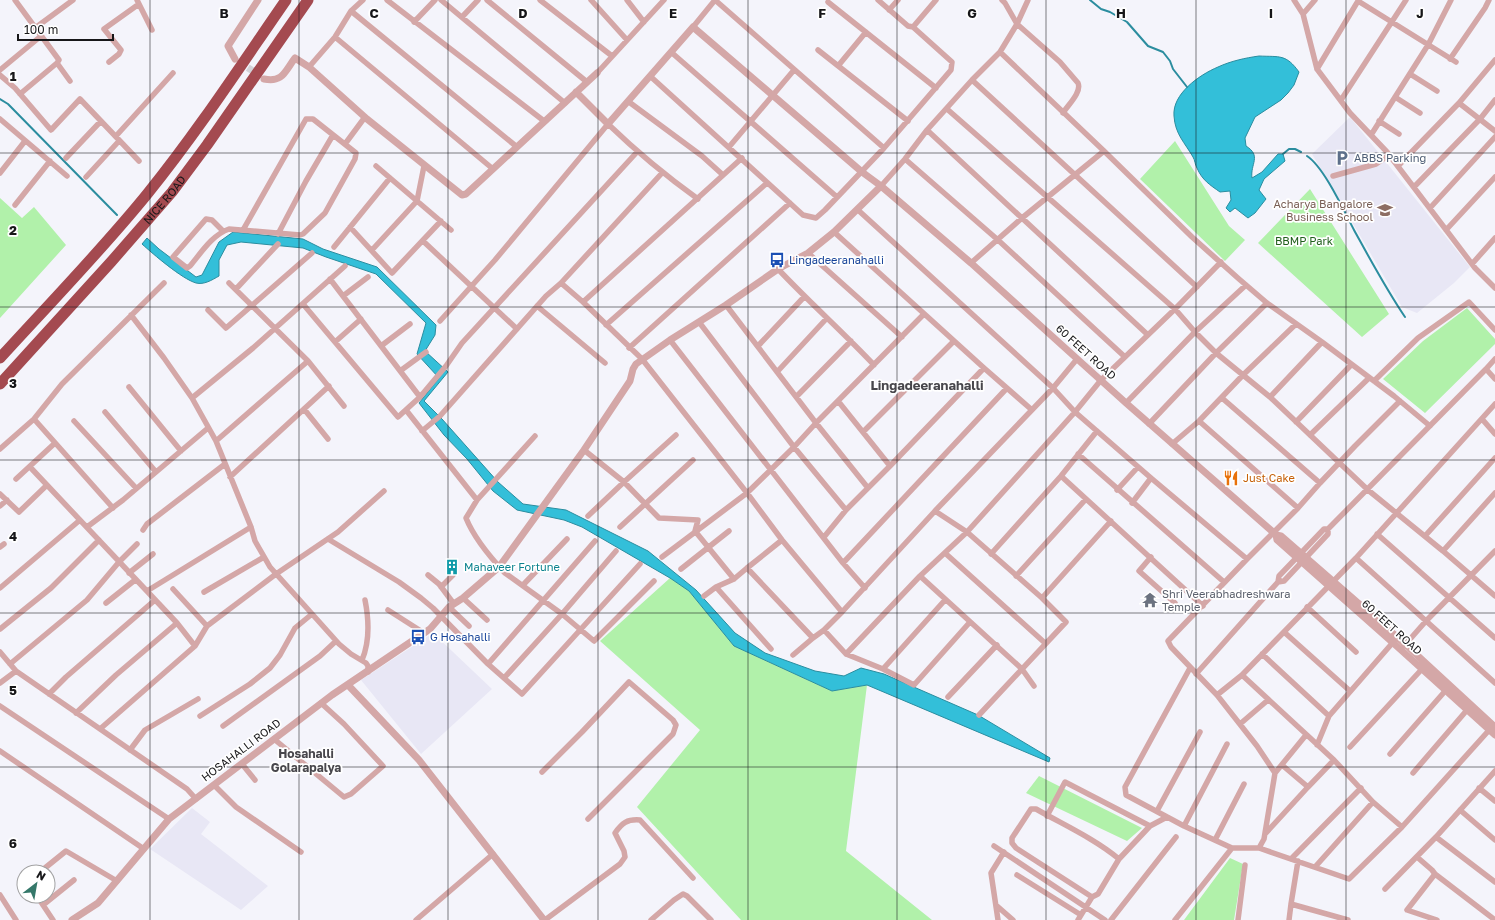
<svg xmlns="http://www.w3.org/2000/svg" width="1495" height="920" viewBox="0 0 1495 920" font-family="'Golos Text',sans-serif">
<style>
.built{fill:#e8e7f5}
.green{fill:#b1f1aa}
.water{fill:#33bfd9;stroke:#2b8d9f}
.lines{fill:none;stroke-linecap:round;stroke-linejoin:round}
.stream{stroke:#2b8d9f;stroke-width:2}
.tertiary-tunnel{stroke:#d3d3d9;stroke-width:7;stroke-dasharray:7 3.5;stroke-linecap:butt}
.minor{stroke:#d4a7a7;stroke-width:5.5}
.tertiary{stroke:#d4a7a7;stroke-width:7}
.motorway{stroke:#a44a50;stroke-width:11}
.grid{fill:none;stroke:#171719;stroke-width:1;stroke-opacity:0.55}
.labels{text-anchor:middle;stroke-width:3.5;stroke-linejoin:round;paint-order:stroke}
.service-label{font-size:11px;fill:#4e5e75;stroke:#fff;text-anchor:start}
.street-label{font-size:11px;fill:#171719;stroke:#fff}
.education-label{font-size:11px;fill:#785e54;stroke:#fff;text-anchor:end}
.park-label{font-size:11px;fill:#21601c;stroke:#fff}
.transit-label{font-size:11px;fill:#164399;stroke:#fff;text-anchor:start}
.food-label{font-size:11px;fill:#c56008;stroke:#fff;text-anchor:start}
.culture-label{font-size:11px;fill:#0d838f;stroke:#fff;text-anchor:start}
.worship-label{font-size:11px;fill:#5b616d;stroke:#fff;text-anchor:start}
.neighbourhood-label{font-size:12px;font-weight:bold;fill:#48474c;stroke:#fff}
.quarter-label{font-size:13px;font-weight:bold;fill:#48474c;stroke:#fff}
.grid-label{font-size:13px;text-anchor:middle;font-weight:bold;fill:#171719;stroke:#fff;stroke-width:3.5;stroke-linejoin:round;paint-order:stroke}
</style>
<rect width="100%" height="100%" fill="#f4f4fb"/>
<!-- built -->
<path class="built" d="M1350,117L1470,267L1454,283L1417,313L1402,307L1312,154Z
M433,633L492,689L421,754L361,680Z
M192,808L210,822L201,834L268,886L241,910L150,849Z"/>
<!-- green -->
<path class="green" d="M1175,141L1229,226L1245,240L1225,261L1140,179Z
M1310,189L1389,314L1362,337L1258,243Z
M0,198L22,218L34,207L66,245L0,318Z
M1467,308L1495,339V344L1425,413L1383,379L1423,341Z
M670,578L689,591L734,646L832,691L867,685L846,851L932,920H741L637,807L700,730L600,641Z
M1039,776L1142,828L1127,841L1026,793Z
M1230,858L1243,864L1234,920H1184Z"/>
<!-- water -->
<path class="water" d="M1259,56C1280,57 1286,54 1299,72L1294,85L1288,93L1281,100L1255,117L1245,138L1246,146C1262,156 1250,164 1252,178L1262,172L1278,154H1283L1285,161L1264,179L1259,190L1266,199L1255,213L1248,218L1235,208L1230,212L1226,208L1231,200L1230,191L1220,192C1210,185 1202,180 1197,168C1195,165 1195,160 1193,157C1185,143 1175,134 1174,116C1172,94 1199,75 1218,67C1231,61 1245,58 1259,56Z
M233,232L303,239L323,249L377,267L436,325L435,335L425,351L448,372L424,401L442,419L498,482L523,504L566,510L648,551L696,590L735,633L765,653L815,671L844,676L861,668L884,674L978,715L1050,758L1049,762L867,685L832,691L734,646L689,591L670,578L582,527L564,520L517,510L493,491L467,459L444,435L419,403L439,378L417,354L426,323L376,274L326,257L303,248L241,242L227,245L219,260V276C212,280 204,285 196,283C182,279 153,254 142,244L147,238L159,249L196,277L202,275L219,242Z"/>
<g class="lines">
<!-- stream -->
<path class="stream" d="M1090,0L1101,9L1110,12L1127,22L1148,46L1163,52L1170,61L1173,69L1187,87
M0,99L8,104L117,215
M1283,154L1289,149H1295L1301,152
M1307,156C1324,167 1344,211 1354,230C1370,259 1386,289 1405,317"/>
<!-- tertiary-tunnel -->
<path class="tertiary-tunnel" d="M239,62L259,75"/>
<!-- minor -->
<path class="minor" d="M15,0L59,60L57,63L20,94
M137,0L152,30
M387,0L544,121
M441,0L565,103
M487,0L587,82
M540,0L612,56
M591,0L627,40
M627,0L644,22
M1002,0L1005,3L1017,24L1060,62L1078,83C1082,92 1068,105 1063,113
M1294,0L1303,14L1317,69L1350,113L1387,152L1475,268L1495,288
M828,2L936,88
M889,10L898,0
M351,11L517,147
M1303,14L1315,0
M462,17L478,0
M414,22L435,0
M693,27L715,0L884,148
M913,27L936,0
M35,28L73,0
M335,37L493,169
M818,50L908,121
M671,52L837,197
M1000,52L1104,151L1192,237L1239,279L1267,303L1322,342L1394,396L1430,426
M1450,59L1485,8L1489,0
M1495,60L1459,103L1495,131
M109,62L119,54L121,50L104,29L139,4
M57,63L70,81
M838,66L866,32
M309,67L335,37L351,11L363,0
M1317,69L1358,1L1456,62
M0,70L41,36
M597,73L664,0
M1410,74L1437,91
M0,75L15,88L51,130L80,99L139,161
M650,76L803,215L816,218L825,210L884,148L951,70L952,62L913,27L908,26L878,0
M972,80L1197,287
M1395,97L1420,113
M1341,100L1406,0
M629,102L702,156L723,175
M947,109L1175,309L1195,332L1216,353L1270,397L1368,490L1443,551L1495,596
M0,119L67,176
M1379,121L1399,134
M927,130L1148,335
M1371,135L1428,45L1451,0
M116,136L173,73
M345,144L365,117
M729,147L794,70
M66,158L101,121
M905,159L998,240L1125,357
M376,166L451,230
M1398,166L1459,103
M0,173L25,141
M1333,176L1376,164L1389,155
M86,177L119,141
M881,186L905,159L927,130L972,80L1000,52L1017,24L1028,0
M1414,187L1480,119L1495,100
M15,205L50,161
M1430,208L1495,137
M858,210L1053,388L1075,412L1151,478L1247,559
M350,227L392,273L441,221
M1446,230L1495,177
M223,231L212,220L206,219L173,257L187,268L190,266C201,253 212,235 229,229L300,235L303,234L325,213L355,159L356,153L313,119H306L243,230
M834,232L984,368L1032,410
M278,234L306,181L333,135
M423,241L517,329
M334,247L390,178
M372,250L417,201L424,166
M808,253L902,337
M971,263L1022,218L1104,151
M1472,264L1495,238
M778,269C809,302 843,332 874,365
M229,283L308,361L344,406
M561,283L583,302L642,359L747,493L782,540L842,612
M236,289L278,244
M343,296L368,277
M583,302L742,158
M303,304L398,417L420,397L330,279
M726,305L816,423L868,488
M537,306L605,363
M208,310L226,328L312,253
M131,315L164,358L192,398L253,348L345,266
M440,321L495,260L608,124C636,151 666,176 698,199
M699,322L794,447L846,510
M606,325L767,183
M670,340L843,563L865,588
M335,342L361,319
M381,346L410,324
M758,346L804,297
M629,348L790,203
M1486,369L1495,359
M400,371L426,352
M777,372L827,318
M1374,381L1418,338L1469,302L1495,330
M129,387L181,451
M797,396L851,341
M420,397L446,366L462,343L637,152
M1270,397L1322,342
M192,398L216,441L251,527L255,541L270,567L339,644L351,654L366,663L368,666V672
M1222,398L1320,483
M838,401L890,466
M1126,403L1195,332L1246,285
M304,409L328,439
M406,410L477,500
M105,412L156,472
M34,419L113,508
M1482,419L1495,434
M74,421L136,488
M1199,421L1298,508
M1296,422L1351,365
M1149,424L1216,353L1267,303
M422,431L440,416L546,296L561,283L662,173
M863,432L954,341
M1310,435L1369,378
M535,436L477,500L466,518C474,538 490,557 505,573L562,614L594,641L654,581
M216,441L308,361
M1172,444L1199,421L1243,375L1296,324
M0,449L34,419L62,384L164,283
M584,450L624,482L676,435
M1078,454L1224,582
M30,467L177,623L195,646L100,729
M1061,476L1203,606
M230,477L329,386
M16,479L55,443
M1117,490L1138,467
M0,494L19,512L47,485
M1132,503L1151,478
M0,506L7,500
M935,511L1053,388L1077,359
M588,516L624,482L659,518L698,520L695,531L734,579
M87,527L123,500L208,428
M620,527L693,460
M1328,529L1486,369L1495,379
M143,530L147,524L225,464
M1377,534L1495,638
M1425,536L1495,458
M824,537L846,510L890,466L984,368
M328,539L399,582L421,598L433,608L488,664L522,694L640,564
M782,540L747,568L813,638L824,630L842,612L935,511L967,532L1042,598L1066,622L979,715
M0,547L4,544
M1443,551L1495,493
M945,553L1045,643
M991,554L1061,476L1097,431
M662,557L747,493L794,447L816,423L924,314
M1151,557L1139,571L1175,603
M1356,558L1495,683
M843,563L1007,388
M681,569L729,531
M129,573L153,554
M428,575L439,584L454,604
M920,576L1022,669L1034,686
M1016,576L1086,499
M523,585L567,539
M441,587L453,575
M716,587L771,649
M0,588L80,520
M173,589L207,626
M147,591L251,527
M204,592L264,557
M704,596L716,587L734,579L747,568
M463,598L487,620
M1042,598L1111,521
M106,603L135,580
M449,607L469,626
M1307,607L1356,652
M388,610L424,633
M0,629L51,588L99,540
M824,630L846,654L883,669L914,685L970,622
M1284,632L1350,691
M195,646L207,626L276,574L338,532L384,491
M1404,646L1426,621L1495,551
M0,652L16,671L187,789L196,799
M846,654L920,576L967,532L1075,412L1101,380L1175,309L1221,262
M1262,654L1329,716
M793,655L813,638
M362,660C370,641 369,620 365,600
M10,664L87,600L119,562L137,544
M488,664L595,541
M1190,668L1125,787L1126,795L1184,826L1232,848H1259L1349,879L1402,827L1491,728
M883,669L945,600
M1196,674L1278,582L1284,581L1328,534V529H1324L1279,576L1278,582
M1242,675L1334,760L1373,802L1402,827
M504,678L562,614L616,551
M0,683L16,671
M49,694L66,677L155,600
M1217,695L1242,675L1356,558L1495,404
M948,697L997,645
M0,706L169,819
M76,713L116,675L177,623
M200,716L250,684L270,668L280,655L295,628L312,614
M1240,724L1268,700
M223,726L320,656L336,641
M274,739L344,797L351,794L383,766L344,724L321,703
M1317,745L1329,716L1395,640
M1350,747L1422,669
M130,750L145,730L198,699
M0,751L144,849
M1390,754L1446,690
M242,764L255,780
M1282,765L1308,787L1334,760
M542,772L582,732L629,682L673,720L676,725L673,734L588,819
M1275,773L1306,735
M1413,773L1467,710
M214,785L236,807L301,852
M1479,788L1495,801
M1460,810L1495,840
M1157,811L1200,732
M1047,816L1065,782L1150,826L1167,817
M1184,826L1227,744
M1265,834L1308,787
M1436,837L1495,882
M1215,840L1244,784
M994,846L1105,920
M1259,848L1264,839L1275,773L1257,746L1217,695L1171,647L1168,641L1247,559L1298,508L1320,483L1355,446L1400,401
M1417,857L1432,870L1435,874L1495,920
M1119,859L1150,826
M1291,859L1361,788
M1315,867L1373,802
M40,872L66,851L117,881
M1435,874L1407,910L1437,920
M1017,875L1081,915
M1385,889L1436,837L1495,771
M0,895L16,920
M37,896L53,920
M1291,904L1298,861
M43,905L74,880
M997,906L1013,920
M416,920L493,854
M545,920L620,864L625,857L624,851L615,833C622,823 627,819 640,820L693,878
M651,920L674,900L683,894L687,896L711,920
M998,920L991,873L1004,852
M1078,920L1092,897L1016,848L1012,843V838L1031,809H1036C1064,825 1095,839 1119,859L1098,894L1092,897
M1111,920L1176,837
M1175,920L1232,848
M1238,920L1245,865
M1289,920L1291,904L1348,920"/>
<!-- tertiary -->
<path class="tertiary" d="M235,59L228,46L258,0
M264,79C283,83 285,71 295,58L309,67L367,119L462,195L466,194L597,73
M576,92L608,124L693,27L862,172L881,186L971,263L1126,403L1273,532L1276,535L1277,540L1401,650L1495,735
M1276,535L1281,536L1405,644L1495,727
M348,685L419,760L544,920
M72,920L98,903L169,819L332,695L430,629L449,607L463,598L499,567L584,450L630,381L633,369L636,364L670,340L726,305L778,269L808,253L834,232L881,186"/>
<!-- motorway -->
<g class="motorway">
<path d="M0,358C50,303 102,250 148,193C198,131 241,65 286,0"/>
<path id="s1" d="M0,384L111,262L172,192L207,145L308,0"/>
</g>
</g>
<!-- grid -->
<path class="grid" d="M150,0V920M299,0V920M448,0V920M598,0V920M748,0V920M897,0V920M1046,0V920M1196,0V920M1346,0V920M0,153H1495M0,307H1495M0,460H1495M0,613H1495M0,767H1495"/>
<!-- icons -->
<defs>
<symbol id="parking-bare" viewBox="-9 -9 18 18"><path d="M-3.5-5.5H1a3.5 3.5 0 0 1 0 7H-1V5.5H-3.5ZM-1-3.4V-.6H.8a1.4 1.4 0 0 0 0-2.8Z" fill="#5c6f8a" stroke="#fff" stroke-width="2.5" paint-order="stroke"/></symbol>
<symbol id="university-bare" viewBox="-9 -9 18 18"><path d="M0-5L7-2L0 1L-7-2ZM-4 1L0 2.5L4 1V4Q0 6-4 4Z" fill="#8d6e63" stroke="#fff" stroke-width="2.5" paint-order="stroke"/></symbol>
<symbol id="bus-bare" viewBox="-9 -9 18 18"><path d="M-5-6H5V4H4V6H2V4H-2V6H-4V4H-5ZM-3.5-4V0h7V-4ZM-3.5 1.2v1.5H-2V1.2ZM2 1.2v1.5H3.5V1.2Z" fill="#1a4fb4" stroke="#fff" stroke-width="2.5" paint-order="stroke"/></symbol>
<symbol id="restaurant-bare" viewBox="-9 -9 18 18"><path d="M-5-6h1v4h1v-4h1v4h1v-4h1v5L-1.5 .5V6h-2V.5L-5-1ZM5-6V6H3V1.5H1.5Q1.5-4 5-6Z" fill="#e8710a" stroke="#fff" stroke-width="2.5" paint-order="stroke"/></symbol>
<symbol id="building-bare" viewBox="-9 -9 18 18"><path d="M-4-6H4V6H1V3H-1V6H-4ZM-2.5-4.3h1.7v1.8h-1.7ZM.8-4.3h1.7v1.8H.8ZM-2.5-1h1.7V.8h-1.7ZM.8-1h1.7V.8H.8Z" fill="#0f9aa8" stroke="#fff" stroke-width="2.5" paint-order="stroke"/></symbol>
<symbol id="temple-bare" viewBox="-9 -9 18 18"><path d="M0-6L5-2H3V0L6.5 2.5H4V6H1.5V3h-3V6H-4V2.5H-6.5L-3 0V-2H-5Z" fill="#6b7280" stroke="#fff" stroke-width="2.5" paint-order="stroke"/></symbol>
</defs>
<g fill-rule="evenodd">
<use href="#parking-bare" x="1331" y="147" width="22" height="22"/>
<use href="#university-bare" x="1374" y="199" width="22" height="22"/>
<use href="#bus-bare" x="766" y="249" width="22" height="22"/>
<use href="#restaurant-bare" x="1220" y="467" width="22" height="22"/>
<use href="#building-bare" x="441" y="556" width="22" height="22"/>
<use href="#temple-bare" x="1139" y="589" width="22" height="22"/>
<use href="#bus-bare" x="407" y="626" width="22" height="22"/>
</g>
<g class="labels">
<!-- service labels -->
<g class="service-label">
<text x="1354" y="162">ABBS Parking</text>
</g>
<!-- street labels -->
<g class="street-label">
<text dy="4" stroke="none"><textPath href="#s1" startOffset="247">NICE ROAD</textPath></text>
<text transform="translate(1086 352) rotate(42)" y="4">60 FEET ROAD</text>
<text transform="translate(1392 627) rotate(42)" y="4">60 FEET ROAD</text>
<text transform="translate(241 750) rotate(-37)" y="4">HOSAHALLI ROAD</text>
</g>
<!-- education labels -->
<g class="education-label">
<text x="1373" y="208">Acharya Bangalore<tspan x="1373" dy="13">Business School</tspan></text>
</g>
<!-- park labels -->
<g class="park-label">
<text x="1304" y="245">BBMP Park</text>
</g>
<!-- transit labels -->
<g class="transit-label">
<text x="789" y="264">Lingadeeranahalli</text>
<text x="430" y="641">G Hosahalli</text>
</g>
<!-- food labels -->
<g class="food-label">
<text x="1243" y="482">Just Cake</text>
</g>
<!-- culture labels -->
<g class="culture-label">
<text x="464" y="571">Mahaveer Fortune</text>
</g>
<!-- worship labels -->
<g class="worship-label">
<text x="1162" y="598">Shri Veerabhadreshwara<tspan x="1162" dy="13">Temple</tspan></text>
</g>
<!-- neighbourhood labels -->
<g class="neighbourhood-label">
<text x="306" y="758">Hosahalli<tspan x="306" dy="14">Golarapalya</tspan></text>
</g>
<!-- quarter labels -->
<g class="quarter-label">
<text x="927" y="390">Lingadeeranahalli</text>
</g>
</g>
<g class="grid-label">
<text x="224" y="18">B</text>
<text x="374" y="18">C</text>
<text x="523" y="18">D</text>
<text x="673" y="18">E</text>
<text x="822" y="18">F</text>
<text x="972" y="18">G</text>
<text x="1121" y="18">H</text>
<text x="1271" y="18">I</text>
<text x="1420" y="18">J</text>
<text x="13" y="81">1</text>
<text x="13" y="235">2</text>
<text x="13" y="388">3</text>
<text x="13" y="541">4</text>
<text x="13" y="695">5</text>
<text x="13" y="848">6</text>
</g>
<!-- north arrow -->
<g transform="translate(36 884) rotate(31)"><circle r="19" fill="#ffffff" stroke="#a2a2a3"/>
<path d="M0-3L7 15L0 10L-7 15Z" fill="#35786a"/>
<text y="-6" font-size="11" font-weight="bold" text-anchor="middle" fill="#171719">N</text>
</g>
<!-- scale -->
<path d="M18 34v6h95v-6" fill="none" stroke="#171719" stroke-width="2"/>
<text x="24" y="34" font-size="12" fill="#171719" stroke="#ffffff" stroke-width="3" paint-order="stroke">100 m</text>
</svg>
